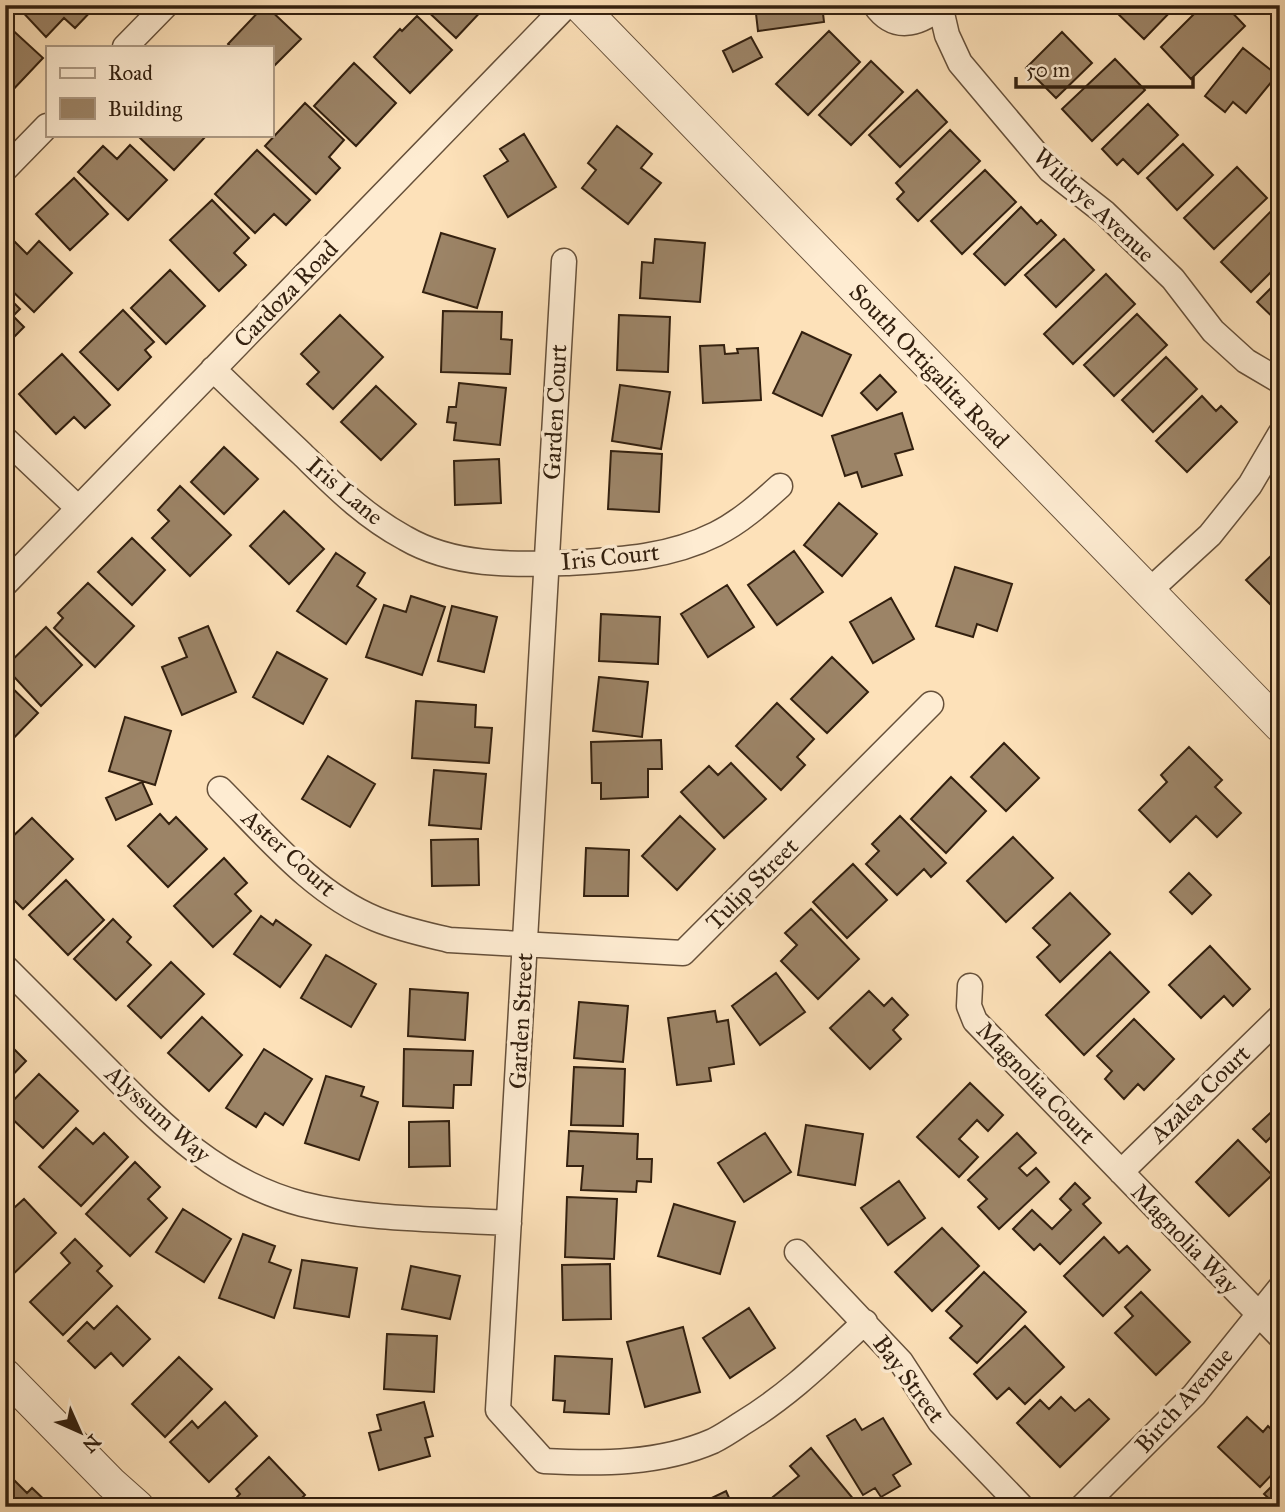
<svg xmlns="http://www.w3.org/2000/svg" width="1285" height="1512" viewBox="0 0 1285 1512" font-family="'IM FELL Great Primer',serif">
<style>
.building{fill:#9c8467;stroke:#33200f;stroke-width:2}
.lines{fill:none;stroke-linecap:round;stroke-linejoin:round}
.minor-casing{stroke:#66503a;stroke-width:27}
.tertiary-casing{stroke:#66503a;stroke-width:34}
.minor{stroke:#feecd2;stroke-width:24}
.tertiary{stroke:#feecd2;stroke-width:32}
.labels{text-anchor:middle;stroke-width:7;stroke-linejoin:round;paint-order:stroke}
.street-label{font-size:24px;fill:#33200f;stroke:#feecd2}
</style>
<rect width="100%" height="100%" fill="#fde1b9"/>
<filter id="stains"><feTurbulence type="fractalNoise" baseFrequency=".00286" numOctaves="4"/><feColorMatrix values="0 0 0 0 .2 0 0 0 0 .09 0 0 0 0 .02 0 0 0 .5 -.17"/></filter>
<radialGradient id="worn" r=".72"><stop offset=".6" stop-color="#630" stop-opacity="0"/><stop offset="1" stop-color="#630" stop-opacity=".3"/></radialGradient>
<!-- building -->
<path class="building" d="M16,5H94L95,7L75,28L64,18L46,37Z
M265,5L301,39L271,69V47H231L228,44Z
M421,5H487L456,38Z
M755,5H822L824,22L758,31Z
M1117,5H1177L1144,39L1113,9Z
M1203,5H1225L1245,26L1191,79L1161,47Z
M417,16L452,50L410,93L374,57L400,29L402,31Z
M7,25L43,58L8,95L5,92V27Z
M829,31L860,62L808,115L776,84Z
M1062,32L1092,63L1056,98L1026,68Z
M751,37L762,57L733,72L723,51Z
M1243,48L1277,75L1246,113L1233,102L1225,112L1205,96Z
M1115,59L1145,90L1092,141L1062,109Z
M871,61L903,92L851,145L819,115Z
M354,63L396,103L356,146L314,106Z
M917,90L947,122L900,167L869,135Z
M305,103L344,140L329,157L340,168L316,194L265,146Z
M1148,104L1178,135L1138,174L1123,159L1117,165L1102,149Z
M617,126L652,154L641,168L661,183L628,224L582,188L596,170L588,163Z
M950,130L980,161L918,221L897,199L904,192L896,183Z
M524,134L556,187L508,217L484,176L508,161L500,149Z
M143,135H207L174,170L140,138Z
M1183,144L1213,175L1177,210L1147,178Z
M130,145L167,180L128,220L78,172L103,146L117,159Z
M257,150L310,200L286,225L274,214L255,233L215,194Z
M1237,167L1267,198L1214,249L1184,218Z
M985,170L1016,202L962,254L931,221Z
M74,178L108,214L70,250L36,214Z
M212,200L249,238L234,253L246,265L219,291L170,240Z
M1021,207L1037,224L1041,220L1056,235L1005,285L974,254Z
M1275,207L1280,212V263L1251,292L1221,262Z
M441,233L495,249L477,308L423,292Z
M12,239L27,254L39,241L72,273L34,312L5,284V246Z
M655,239L705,243L700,302L640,298L642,262L653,263Z
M1064,239L1094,270L1056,307L1025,275Z
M170,270L205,306L166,344L131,308Z
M1106,274L1135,304L1073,364L1044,334Z
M1274,285L1280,291V324L1257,302Z
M5,294L20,309L13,316L24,327L5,346Z
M123,310L154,342L145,350L151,357L118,390L80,352Z
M443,311L502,312L501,339L512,340L510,374L441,372Z
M1137,314L1167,345L1114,396L1084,365Z
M340,315L383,357L333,409L307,384L319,372L301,354Z
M619,315L670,317L668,372L617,370Z
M802,332L851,355L822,416L773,393Z
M724,345L725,354L738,353L737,349L758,348L761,400L703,403L700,346Z
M62,354L110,405L85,428L74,417L56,434L19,394Z
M1166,357L1197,389L1153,432L1122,400Z
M880,375L896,392L877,410L861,393Z
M459,383L506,388L500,445L454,440L456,423L447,422L449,407H456Z
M620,385L670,392L661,449L612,441Z
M376,386L416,424L381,460L341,422Z
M1202,396L1216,411L1221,406L1237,422L1187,472L1156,441Z
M902,413L913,449L895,454L902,475L862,487L857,472L845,476L832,436Z
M224,447L258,479L224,514L191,482Z
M611,451L662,454L659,512L608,509Z
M499,459L501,503L455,505L454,461Z
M180,486L231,535L190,576L152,538L169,521L158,510Z
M839,503L877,534L842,576L804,545Z
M284,511L324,549L289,584L250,546Z
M132,538L165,570L132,605L98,572Z
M1278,549L1280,551V614L1246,580Z
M794,551L823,592L777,625L748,585Z
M336,553L365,573L357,586L376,599L346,644L297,611Z
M955,567L1012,584L997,631L977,624L973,637L936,626Z
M88,583L134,626L95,667L54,628L63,618L58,613Z
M727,585L754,627L708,657L681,614Z
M411,596L445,607L422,675L366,657L384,605L406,612Z
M891,598L914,639L873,663L850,622Z
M452,606L497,617L484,672L438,661Z
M601,614L660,617L658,664L599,661Z
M208,626L236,692L182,715L162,667L187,657L179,638Z
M46,627L82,665L41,706L5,667Z
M277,652L327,679L303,724L253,697Z
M832,657L868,692L827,733L791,699Z
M599,677L648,682L642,737L593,731Z
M5,681L38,713L5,747Z
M416,701L476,705L475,727L492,728L489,763L412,758Z
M777,703L814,739L797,757L805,765L781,790L736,746Z
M125,717L171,731L155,785L109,771Z
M661,740L662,769H648V797L601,799V783H592L591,742Z
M1004,743L1039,778L1006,811L971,777Z
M1189,747L1222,780L1215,787L1241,813L1217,837L1196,816L1170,842L1139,810L1167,782L1161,775Z
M328,756L375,784L350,827L302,799Z
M731,763L766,799L724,838L681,792L709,766L718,775Z
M434,770L486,774L481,829L429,825Z
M951,777L986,811L946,853L911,819Z
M142,782L152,804L116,820L106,798Z
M160,814L169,824L176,817L207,849L168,887L128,846Z
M680,816L715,849L677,890L642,856Z
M900,816L946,863L931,877L924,869L897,895L866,864L879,851L872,844Z
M32,818L73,859L23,909L5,891V875L8,873L5,870V844Z
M1013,837L1053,878L1006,922L967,881Z
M478,839L479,885L432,886L431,840Z
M586,848L629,850L628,896H584Z
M224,858L247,883L235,894L251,911L213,947L174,906Z
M853,864L887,900L847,938L813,902Z
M1189,873L1211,895L1192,914L1170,892Z
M66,880L104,920L68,955L29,915Z
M1070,893L1110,934L1060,982L1037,957L1050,945L1033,928Z
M811,909L859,959L818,999L781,961L797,945L785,933Z
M261,916L273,925L276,920L311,945L280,987L234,954Z
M113,919L131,937L127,942L151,965L116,1000L74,959Z
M1210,946L1250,989L1233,1006L1224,996L1201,1018L1169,985Z
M1110,952L1149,992L1084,1055L1046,1015Z
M326,955L376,984L351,1027L301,998Z
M171,962L204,994L161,1038L128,1006Z
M776,973L805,1012L760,1045L732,1006Z
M410,989L468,993L465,1040L408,1036Z
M869,991L884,1006L892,998L908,1015L893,1030L901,1039L870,1069L830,1028Z
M579,1002L628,1006L623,1062L574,1058Z
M715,1011L717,1022L728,1020L734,1064L709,1068L711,1081L677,1085L668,1018Z
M202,1017L242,1055L209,1091L168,1053Z
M1134,1019L1174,1059L1144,1090L1138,1084L1124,1099L1105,1079L1112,1071L1097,1056Z
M5,1040L26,1061L5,1083Z
M264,1049L312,1079L283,1125L265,1113L256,1127L226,1108Z
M404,1049L473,1051L471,1085H454L453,1108L403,1106Z
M574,1067L625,1069L623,1126L571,1125Z
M39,1074L78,1111L43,1148L5,1112V1109Z
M326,1076L364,1087L361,1096L378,1102L359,1160L305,1143Z
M970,1083L1003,1115L988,1131L977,1120L959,1139L978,1157L959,1177L917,1137Z
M1280,1104V1138L1275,1133L1266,1142L1253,1129Z
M449,1121L450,1166L409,1167V1122Z
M806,1125L863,1134L855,1185L798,1175Z
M76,1128L93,1144L104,1133L128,1157L81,1206L39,1167Z
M569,1131L638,1134L637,1159H652L651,1182L637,1181L636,1192L581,1190L583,1166H567Z
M765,1133L791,1172L744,1202L718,1163Z
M1017,1133L1036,1153L1019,1168L1027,1176L1036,1168L1049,1182L999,1229L978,1207L987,1199L968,1180Z
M1238,1140L1272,1175L1229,1216L1196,1182Z
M135,1162L160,1187L148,1199L167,1218L130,1256L86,1214Z
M899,1181L925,1218L888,1245L861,1208Z
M1075,1183L1090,1198L1083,1204L1101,1223L1060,1264L1040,1244L1034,1250L1013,1229L1032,1210L1052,1229L1071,1210L1060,1199Z
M567,1197L617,1199L614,1259L565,1257Z
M24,1199L56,1233L7,1280L5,1278V1216Z
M674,1204L735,1222L720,1274L658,1256Z
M183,1209L231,1239L204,1282L156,1252Z
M942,1228L979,1266L932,1311L895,1272Z
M243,1234L275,1246L269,1262L291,1270L274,1318L219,1298Z
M1104,1237L1119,1253L1127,1246L1150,1270L1103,1316L1064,1276Z
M75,1239L102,1266L97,1271L112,1286L63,1335L30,1302L70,1263L61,1253Z
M302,1260L357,1268L349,1317L294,1308Z
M610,1264L611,1319L563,1320L562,1265Z
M411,1266L460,1276L450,1319L402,1309Z
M984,1272L1026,1312L977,1363L950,1338L962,1326L946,1311Z
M1141,1292L1190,1342L1156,1375L1115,1333L1133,1316L1125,1307Z
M117,1306L150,1339L123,1366L111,1353L95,1368L68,1341L87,1322L94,1329Z
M749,1308L775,1348L730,1378L703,1338Z
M1025,1326L1064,1367L1025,1404L1009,1388L997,1399L974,1374Z
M683,1327L700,1392L645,1407L627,1342Z
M387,1334L437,1336L434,1392L384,1389Z
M555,1356L612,1359L609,1414L564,1412L565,1401L553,1400Z
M179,1357L212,1389L165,1437L132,1404Z
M1061,1397L1075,1411L1089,1399L1109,1419L1060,1467L1017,1423L1040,1400L1049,1409Z
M225,1402L257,1436L209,1482L170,1442L192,1421L198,1428Z
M424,1402L433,1436L425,1438L430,1456L379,1470L369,1433L381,1430L377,1415Z
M1247,1417L1263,1432L1268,1426L1280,1438V1466L1260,1487L1218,1447Z
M883,1418L911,1464L893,1475L900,1486L881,1497L875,1488L863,1495L827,1436L855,1419L862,1430Z
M811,1448L860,1507H781L773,1497L799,1476L790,1466Z
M269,1457L305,1495L292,1507H231L229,1505L240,1494L236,1489Z
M1280,1478V1507H1278L1264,1494Z
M14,1480L27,1493L32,1488L52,1507H5V1489Z
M726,1491L733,1507H693Z"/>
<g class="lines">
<defs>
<path id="minor" d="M875,5C894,32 918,25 940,7
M940,5L947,35L960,63L1050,170L1105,213L1173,279L1213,331L1246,361L1280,381
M125,47L166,5
M5,169L47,126
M564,261L498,1410L544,1461C601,1464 660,1464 713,1441C723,1436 732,1430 741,1424C789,1395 824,1360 865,1322
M213,369C243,398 272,426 302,454C336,487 363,515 405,538C453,566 512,565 566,563C618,560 668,558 716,534C740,522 760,504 780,486
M5,439L78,508
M5,584L567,5
M1149,591L1210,535L1250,485L1280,434
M220,789C267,836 313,893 376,919C400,929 424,934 449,940L683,953L931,704
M5,967C39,1001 73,1035 107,1069C165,1128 219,1182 302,1204C365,1220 444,1219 509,1223
M970,986L969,1006L975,1021L1280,1336
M1121,1172L1280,1017
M797,1252L901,1362L940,1422L1022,1507
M1082,1507L1194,1395L1280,1288"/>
<path id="tertiary" d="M579,5L1280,726
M5,1375L111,1483L138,1507"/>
</defs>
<!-- minor casing -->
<use href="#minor" class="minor-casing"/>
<!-- tertiary casing -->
<use href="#tertiary" class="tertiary-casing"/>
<!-- minor -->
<use href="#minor" class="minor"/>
<!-- tertiary -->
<use href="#tertiary" class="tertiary"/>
</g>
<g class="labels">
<!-- street labels -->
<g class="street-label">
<text transform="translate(1094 205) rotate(43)" y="8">Wildrye Avenue</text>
<text transform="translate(286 294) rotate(-46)" y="8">Cardoza Road</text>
<text transform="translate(929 366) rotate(46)" y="8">South Ortigalita Road</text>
<text transform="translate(555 412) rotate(-87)" y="8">Garden Court</text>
<text transform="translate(345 491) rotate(40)" y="8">Iris Lane</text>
<text transform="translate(610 557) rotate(-6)" y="8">Iris Court</text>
<text transform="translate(289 853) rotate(42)" y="8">Aster Court</text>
<text transform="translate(752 884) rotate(-45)" y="8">Tulip Street</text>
<text transform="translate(521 1021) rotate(-87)" y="8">Garden Street</text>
<text transform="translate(1036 1083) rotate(46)" y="8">Magnolia Court</text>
<text transform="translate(1200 1094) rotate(-44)" y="8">Azalea Court</text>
<text transform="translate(158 1114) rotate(42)" y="8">Alyssum Way</text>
<text transform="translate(1185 1239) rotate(46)" y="8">Magnolia Way</text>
<text transform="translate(909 1379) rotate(53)" y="8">Bay Street</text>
<text transform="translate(1184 1400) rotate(-48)" y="8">Birch Avenue</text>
</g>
</g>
<!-- margin -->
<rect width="1285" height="1512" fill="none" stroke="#fde1b9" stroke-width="28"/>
<rect x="7" y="7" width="1271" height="1498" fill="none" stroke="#33200f" stroke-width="3.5"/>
<rect x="14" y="14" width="1257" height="1484" fill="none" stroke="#33200f" stroke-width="2"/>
<!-- legend -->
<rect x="46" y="46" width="228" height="91" fill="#feecd2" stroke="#ad9a84" stroke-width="2"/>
<rect x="60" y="68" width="35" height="10" fill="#feecd2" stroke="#ad9a84" stroke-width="2"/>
<text x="108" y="80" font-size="21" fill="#33200f">Road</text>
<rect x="60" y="98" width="35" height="21" fill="#9c8467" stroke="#ad9a84" stroke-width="2"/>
<text x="108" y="116" font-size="21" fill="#33200f">Building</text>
<!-- north arrow -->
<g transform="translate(80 1432) rotate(135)" stroke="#feecd2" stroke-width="5" paint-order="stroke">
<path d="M0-5L12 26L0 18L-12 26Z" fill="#33200f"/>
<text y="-10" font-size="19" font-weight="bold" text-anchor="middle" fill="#33200f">N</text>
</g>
<!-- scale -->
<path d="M1016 77v10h177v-10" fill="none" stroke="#33200f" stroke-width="3.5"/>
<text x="1026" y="77" font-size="21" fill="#33200f" stroke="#feecd2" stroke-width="5" paint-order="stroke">50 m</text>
<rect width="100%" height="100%" filter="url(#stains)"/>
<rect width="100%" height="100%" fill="url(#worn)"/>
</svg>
